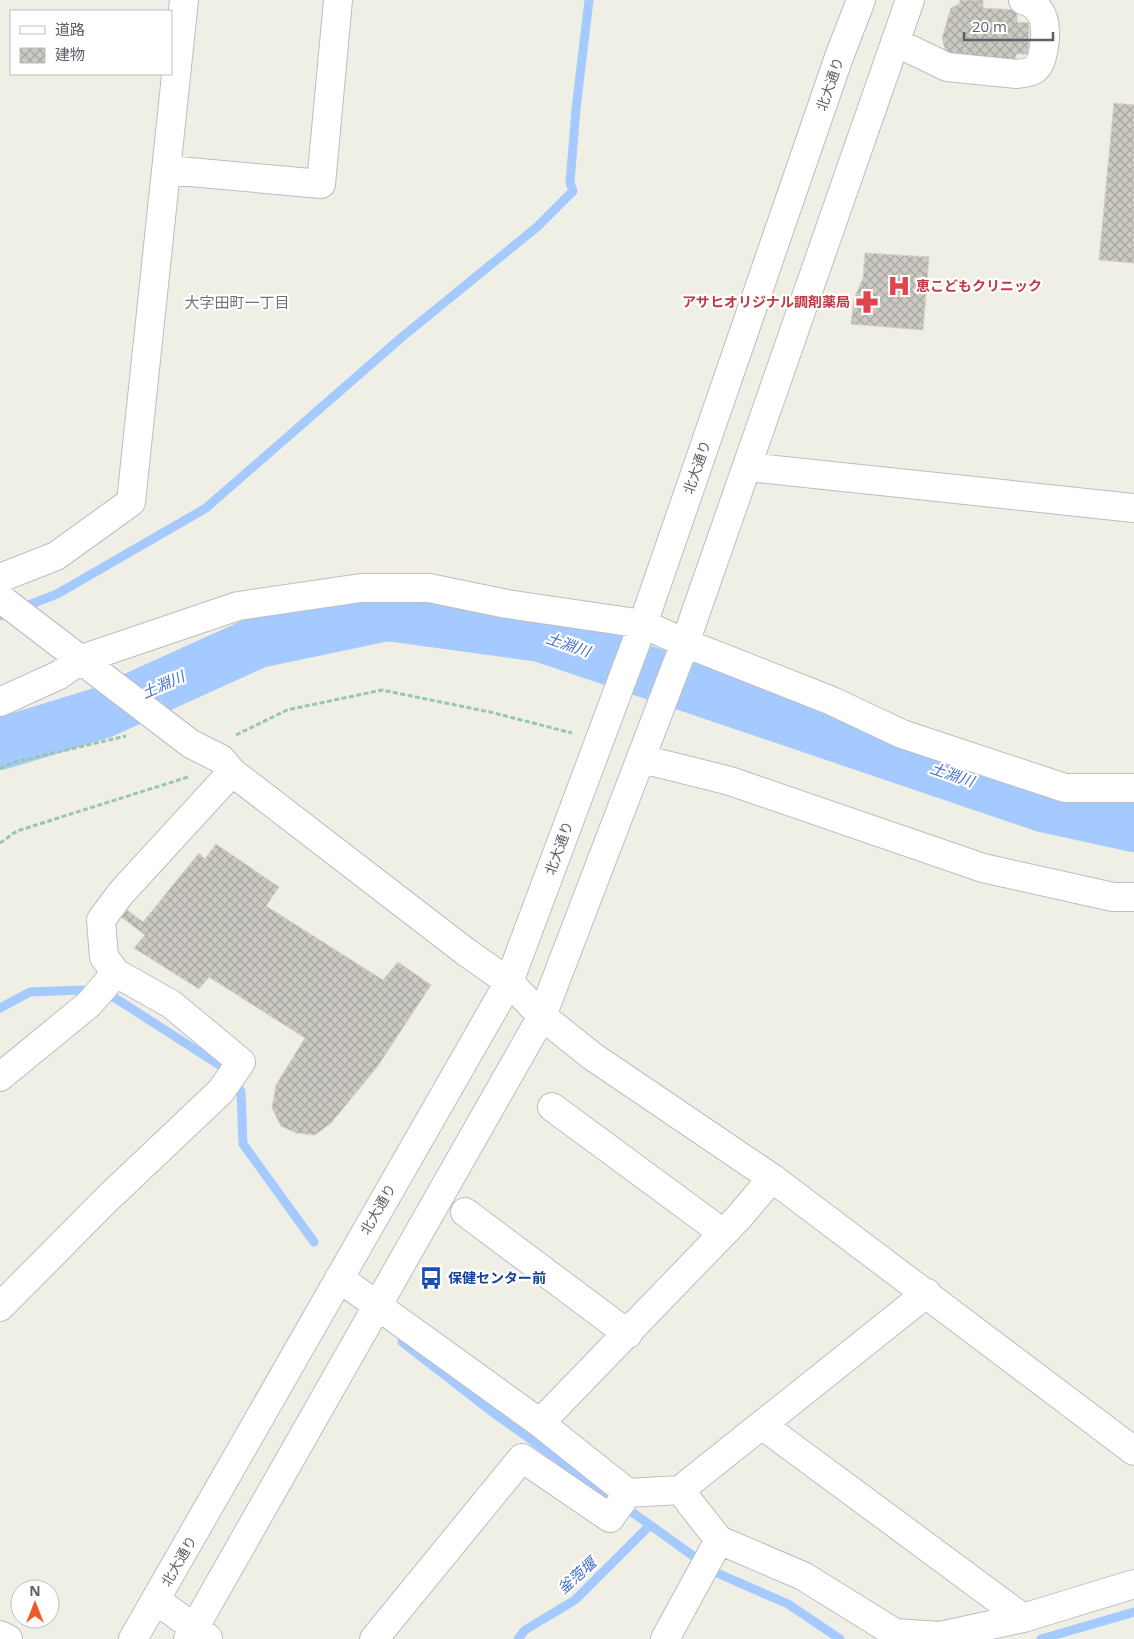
<svg xmlns="http://www.w3.org/2000/svg" width="1134" height="1639" viewBox="0 0 1134 1639" font-family="'Open Sans','Noto Sans JP',sans-serif">
<style>
.lines{fill:none;stroke-linecap:round;stroke-linejoin:round}
.stream{stroke:#a5caff;stroke-width:9}
.river{stroke:#a5caff;stroke-width:52}
.building{fill:url(#building-cross-hatch);stroke:#d5d2c3}
.minor-casing{stroke:#bcbdc4;stroke-width:30}
.path{stroke:#98c7ad;stroke-width:3;stroke-dasharray:5 2.5;stroke-linecap:butt}
.minor{stroke:#fff;stroke-width:28}
.labels{text-anchor:middle;stroke-width:4.5;stroke-linejoin:round;paint-order:stroke}
.street-label{font-size:14px;fill:#5c5f66;stroke:#fff}
.health-label{font-size:14px;font-weight:bold;fill:#be3a42;stroke:#fff;text-anchor:start}
.transit-label{font-size:14px;font-weight:bold;fill:#164399;stroke:#fff;text-anchor:start}
.neighbourhood-label{font-size:15px;fill:#6d7178;stroke:#fff}
.water-label{font-size:15px;font-style:italic;fill:#426ec9;stroke:#fff}
</style>
<defs>
<pattern id="building-cross-hatch" width="8" height="8" patternUnits="userSpaceOnUse" patternTransform="scale(1.25)"><rect width="8" height="8" fill="#cbc9c2"/><path d="M0 0l8 8M0 8l8-8" fill="none" stroke="#a8a6a1"/></pattern>
</defs>
<rect width="100%" height="100%" fill="#f0efe5"/>
<g class="lines">
<!-- stream -->
<path class="stream" d="M0,616L57,594L206,508L402,337L537,227L573,191L570,183L576,109L589,0
M0,1008L30,992L83,990L115,998L224,1068L241,1091L243,1144L314,1242
M402,1342L491,1411L717,1573L788,1604L840,1639
M518,1639L525,1630L575,1600L649,1526
M1041,1639L1134,1612"/>
<!-- river -->
<path class="river" d="M0,744L101,713L258,642L387,615L541,636L1043,806L1134,826"/>
</g>
<!-- building -->
<path class="building" d="M960,0H983V8L1017,10V22L1029,23L1028,54H1016V65L949,63L942,38L951,8L959,4Z
M1114,103L1134,105V263L1099,260Z
M865,253L929,257L923,330L851,324L854,299L863,278Z
M216,844L279,887L266,906L383,980L398,962L431,985L377,1067L331,1123L315,1135L296,1133L281,1126L272,1108L276,1085L305,1038L209,977L199,989L134,948L145,935L120,916L127,910L143,922L199,853L205,859Z"/>
<g class="lines">
<defs>
<path id="minor" d="M895,42L947,67L1017,74C1023,73 1030,73 1035,69C1042,63 1042,55 1044,47C1047,27 1046,7 1023,0
M168,170L321,184L338,0
M748,467L1134,508
M0,578L56,556L131,502L184,0
M0,598L191,744L221,759L232,772L466,952L509,982L542,1016L592,1056L772,1178L1134,1451
M0,702L59,675L82,659L238,606L361,588H429L507,604L643,624L685,643L832,701L902,734L1065,788H1134
M642,759L730,781L983,868L1113,897H1134
M0,1077L89,1004L116,973
M552,1107L723,1233
M465,1212L628,1334
M339,1278L540,1423L628,1493L680,1490L927,1293
M0,1307L107,1199L221,1091L241,1062L171,1004L116,973L104,957L101,920L121,893L232,772
M540,1423L739,1217L772,1178
M762,1425L1023,1618
M680,1490L719,1540L803,1576L895,1633L940,1636L1023,1618L1134,1584
M156,1600L208,1638
M0,1635L8,1639
M133,1639L509,982L643,624L839,57L861,0
M188,1639L542,1016L685,643L910,0
M374,1639L522,1458L610,1518L628,1493
M665,1639L719,1540"/>
</defs>
<!-- minor casing -->
<use href="#minor" class="minor-casing"/>
<!-- path -->
<path class="path" d="M236,735L287,710L382,690L490,712L572,733
M0,769L11,763L126,736
M0,843L17,831L188,777"/>
<!-- minor -->
<use href="#minor" class="minor"/>
</g>
<!-- icons -->
<defs>
<symbol id="hospital-bare" viewBox="-9 -9 18 18"><path d="M-5-5h3v3.5h4V-5h3V5h-3V1.5h-4V5h-3Z" fill="#e0444e" stroke="#fff" stroke-width="2.5" paint-order="stroke"/></symbol>
<symbol id="pharmacy-bare" viewBox="-9 -9 18 18"><path d="M-2-6h4v4h4v4h-4v4h-4v-4h-4v-4h4Z" fill="#e0444e" stroke="#fff" stroke-width="2.5" paint-order="stroke"/></symbol>
<symbol id="bus-bare" viewBox="-9 -9 18 18"><path d="M-5-6H5V4H4V6H2V4H-2V6H-4V4H-5ZM-3.5-4V0h7V-4ZM-3.5 1.2v1.5H-2V1.2ZM2 1.2v1.5H3.5V1.2Z" fill="#1a4fb4" stroke="#fff" stroke-width="2.5" paint-order="stroke"/></symbol>
</defs>
<g fill-rule="evenodd">
<use href="#hospital-bare" x="883" y="270" width="32" height="32"/>
<use href="#pharmacy-bare" x="851" y="286" width="32" height="32"/>
<use href="#bus-bare" x="415" y="1262" width="32" height="32"/>
</g>
<g class="labels">
<!-- street labels -->
<g class="street-label">
<text transform="translate(830 84) rotate(-71)" y="5">北大通り</text>
<text transform="translate(697 467) rotate(-71)" y="5">北大通り</text>
<text transform="translate(559 848) rotate(-70)" y="5">北大通り</text>
<text transform="translate(378 1209) rotate(-60)" y="5">北大通り</text>
<text transform="translate(179 1561) rotate(-60)" y="5">北大通り</text>
</g>
<!-- health labels -->
<g class="health-label">
<text x="916" y="291">恵こどもクリニック</text>
<text x="850" y="307" text-anchor="end">アサヒオリジナル調剤薬局</text>
</g>
<!-- transit labels -->
<g class="transit-label">
<text x="448" y="1283">保健センター前</text>
</g>
<!-- neighbourhood labels -->
<g class="neighbourhood-label">
<text x="237" y="308">大字田町一丁目</text>
</g>
<!-- water labels -->
<g class="water-label">
<text transform="translate(568 645) rotate(19)" y="5">土淵川</text>
<text transform="translate(163 685) rotate(-24)" y="5">土淵川</text>
<text transform="translate(952 775) rotate(19)" y="5">土淵川</text>
<text transform="translate(577 1576) rotate(-42)" y="5">釜萢堰</text>
</g>
</g>
<!-- legend -->
<rect x="10" y="10" width="162" height="65" fill="#ffffff" stroke="#bebfc2"/>
<rect x="20" y="26" width="25" height="8" fill="#ffffff" stroke="#bebfc2"/>
<text x="55" y="35" font-size="15" fill="#5c5f66">道路</text>
<rect x="20" y="48" width="25" height="15" fill="url(#building-cross-hatch)" stroke="#bebfc2"/>
<text x="55" y="60" font-size="15" fill="#5c5f66">建物</text>
<!-- north arrow -->
<g transform="translate(35 1604)"><circle r="24" fill="#ffffff" stroke="#bebfc2"/>
<path d="M0-4L9 19L0 12L-9 19Z" fill="#f1592a"/>
<text y="-8" font-size="14" font-weight="bold" text-anchor="middle" fill="#5c5f66">N</text>
</g>
<!-- scale -->
<path d="M964 32v8h89v-8" fill="none" stroke="#5c5f66" stroke-width="2.5"/>
<text x="972" y="32" font-size="15" fill="#5c5f66" stroke="#ffffff" stroke-width="4" paint-order="stroke">20 m</text>
</svg>
